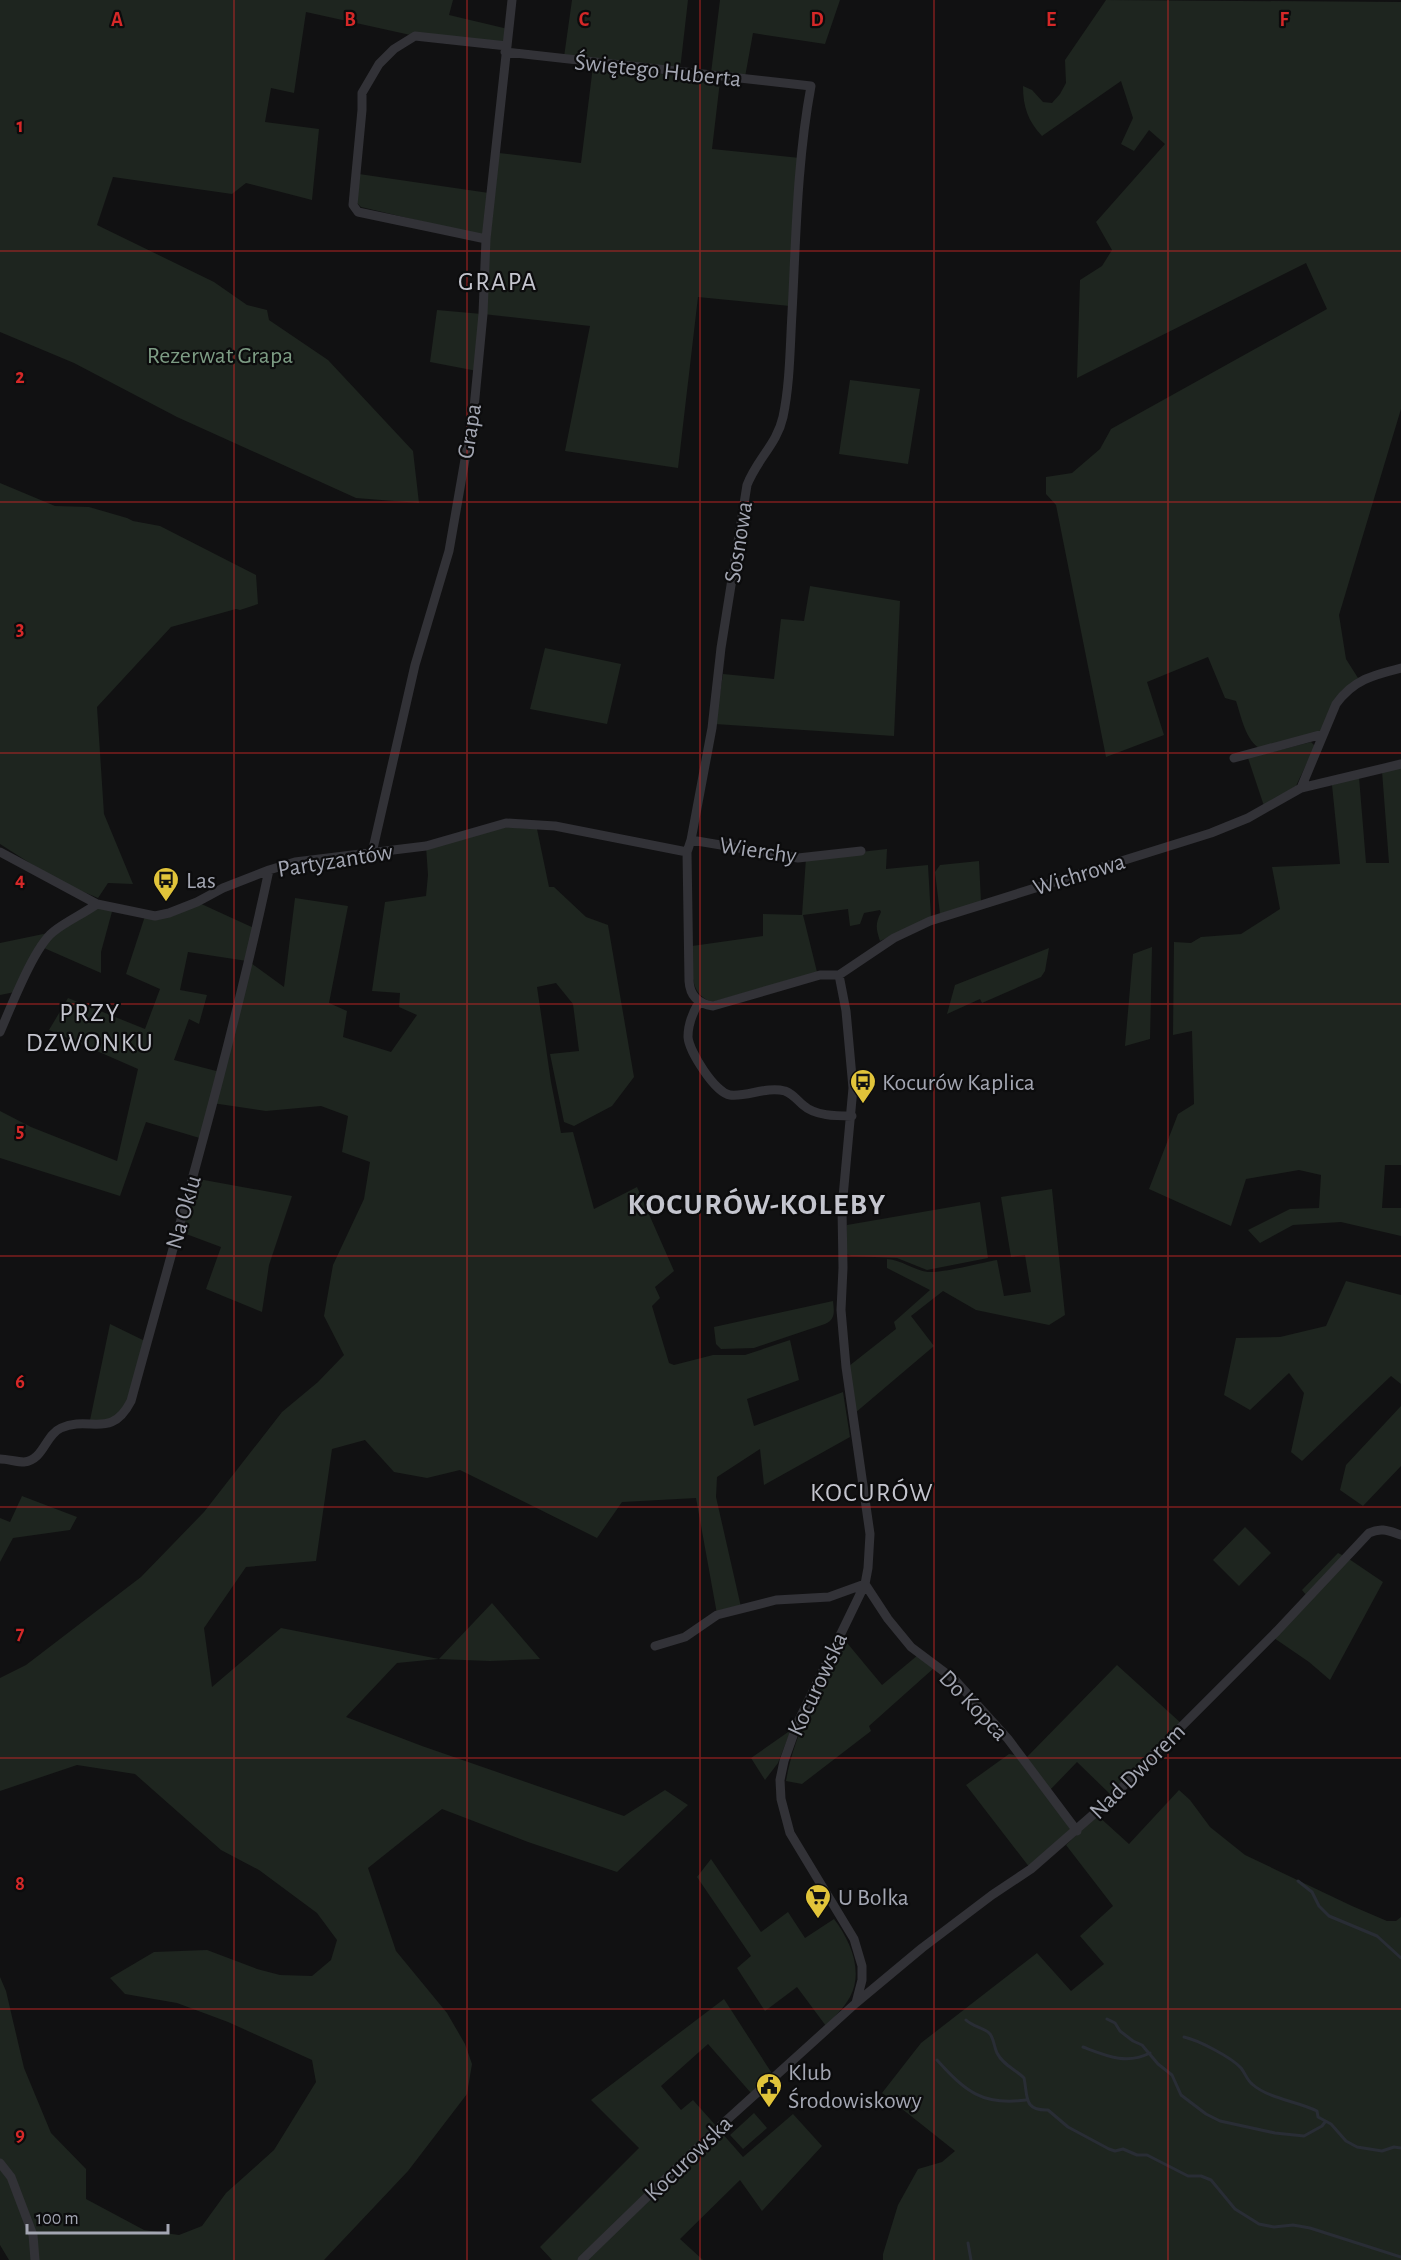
<svg xmlns="http://www.w3.org/2000/svg" width="1401" height="2260" viewBox="0 0 1401 2260" font-family="'Alegreya Sans',sans-serif">
<style>
.green{fill:#1e251f;fill-rule:evenodd}
.lines{fill:none;stroke-linecap:round;stroke-linejoin:round}
.stream{stroke:#292d35;stroke-width:3}
.minor{stroke:#323237;stroke-width:9}
.grid{fill:none;stroke:#d62828;stroke-width:1.5;stroke-opacity:0.55}
.labels{text-anchor:middle;stroke-width:4.5;stroke-linejoin:round;paint-order:stroke}
.street-label{font-size:24px;fill:#a3a6b2;stroke:#0c0c0d}
.park-label{font-size:24px;fill:#7c9b83;stroke:#0c0c0d}
.poi-label{font-size:24px;fill:#a3a6b2;stroke:#0c0c0d;text-anchor:start}
.neighbourhood-label{font-size:26px;letter-spacing:1.5px;fill:#c4c5ce;stroke:#0c0c0d}
.district-label{font-size:30px;font-weight:bold;letter-spacing:1.5px;fill:#c4c5ce;stroke:#0c0c0d}
.grid-label{font-size:20px;text-anchor:middle;font-weight:bold;fill:#d62828;stroke:#0c0c0d;stroke-width:4.5;stroke-linejoin:round;paint-order:stroke}
</style>
<rect width="100%" height="100%" fill="#111112"/>
<!-- green -->
<path class="green" d="M0,0H453L449,15L508,29L507,46L415,36L306,12L294,93L271,88L265,122L319,129L312,200L246,183L232,194L113,177L97,225L214,282L247,305L267,310L269,320L328,360L413,451L419,503L356,498L177,417L74,363L0,332Z
M572,0H688L680,70L564,57Z
M720,0H840L825,44L753,33L745,77L711,73Z
M1106,0L1401,2V409L1339,615L1346,659L1358,678C1336,695 1330,707 1323,734L1261,749C1246,742 1241,716 1236,701L1225,698L1208,657L1147,682L1164,735L1106,757L1056,505L1046,494V477L1072,473L1100,449L1111,429L1327,309L1306,263L1077,378L1080,280L1102,266L1112,250L1096,222L1165,144L1149,130L1134,151L1121,144L1133,118L1121,81L1042,136C1028,121 1023,107 1023,86L1032,90L1043,102L1052,103L1060,94L1066,83L1065,60Z
M593,66L720,81L712,149L800,158L790,306L698,297L678,468L565,451L590,326L483,314L477,371L430,362L437,310L482,314L499,153L581,163Z
M359,174L489,193L484,236L361,207L357,203Z
M850,380L920,389L908,464L839,454Z
M0,483L55,506L89,507L127,518L133,521L160,526L256,575L258,604L240,610L236,609L171,627L97,707L104,814L133,884L108,883L98,898L58,881L0,844Z
M810,586L900,601L894,736L715,724L723,674L774,679L781,619L804,621Z
M545,648L621,664L607,724L530,709Z
M1311,742L1315,746L1296,786L1264,806L1248,758Z
M1401,768V1165H1385L1382,1208H1401V1236L1341,1222L1293,1225L1260,1243L1248,1230L1290,1209L1319,1208L1321,1175L1299,1170L1246,1179L1231,1226L1149,1189L1178,1114L1194,1104L1192,1031L1173,1035L1174,942L1191,943L1201,937L1241,934L1280,909L1272,867L1340,864L1332,785L1359,777L1366,863H1389L1382,771Z
M499,827L537,829L549,887H554L586,917L608,925L634,1077L612,1106L574,1126L564,1122L550,1054L579,1051L573,1004L556,983L537,987L551,1082L561,1133L573,1132L594,1209L637,1187L674,1271L655,1287L660,1298L652,1306L669,1363L674,1365L713,1355H745L790,1340L799,1380L747,1399L754,1426L843,1392L850,1437L764,1485L760,1449L717,1477L716,1497L741,1607L717,1614L696,1498L622,1502L597,1538L460,1470L427,1478L394,1472L365,1440L332,1449L316,1561L246,1567L204,1628L212,1687L281,1628L439,1659L492,1603L540,1659L490,1661L438,1659L397,1663L346,1717L422,1746L624,1816L665,1790L688,1805L617,1872L528,1842L442,1809L368,1868L396,1951L447,2013L465,2044L472,2064L467,2094L408,2171L324,2260H9L0,2245V1977L6,1991L24,2068L51,2133L86,2169V2199L144,2230L179,2235L202,2226L226,2193L274,2150L316,2082L312,2060L228,2022L177,2003L125,1994L110,1978L154,1952L207,1950L257,1969L280,1975L312,1976L331,1960L337,1940L317,1913L259,1870L221,1850L135,1774L77,1765L0,1791V1678L26,1665L141,1577L204,1512L282,1412L318,1382L344,1355L324,1316L333,1265L364,1199L370,1162L342,1152L348,1116L321,1106L266,1111L212,1103L203,1139L146,1122L120,1196L0,1158V1111L31,1127L117,1161L138,1069L49,1030L68,998L145,1029L160,989L126,974L145,916L197,902L256,929L248,961L284,987L295,898L348,906L329,1003L347,1011L343,1037L391,1052L417,1015L399,1007L400,993L372,991L385,902L426,896L428,875L426,846ZM188,952L247,961L220,1072L174,1060L189,1019L199,1024L207,995L180,990Z
M887,849L886,869L928,865L931,918L880,941C876,929 875,924 881,912L880,910L864,913L860,924L850,926L848,909L803,915L817,972L712,1002C687,993 693,968 692,946L763,936V914L802,915L806,858Z
M979,861L981,902L940,914L935,872L940,865Z
M97,904L113,908L101,952V973L44,948L20,991L0,995V943L53,932Z
M1152,947L1150,1039L1125,1046L1133,954Z
M1049,948L1045,971L1041,977L982,1003L980,999L947,1014L955,985Z
M193,1178L292,1196L269,1265L262,1312L206,1289L221,1247L178,1231Z
M1052,1189L1065,1315L1049,1325L976,1310L943,1291L911,1316L934,1346L855,1413L849,1366L896,1329L894,1322L930,1290L887,1268V1259C902,1260 913,1270 928,1272C943,1273 980,1263 997,1260L1004,1296L1031,1292L1025,1255L1011,1257L1001,1197Z
M980,1202L988,1258L927,1270L897,1258L851,1256L846,1254L847,1225Z
M1346,1281L1401,1295V1384L1391,1376L1302,1461L1291,1452L1304,1393L1289,1373L1250,1410L1224,1395L1236,1338L1280,1337L1326,1326Z
M833,1301C834,1311 836,1319 825,1324L754,1348L721,1349L716,1344L714,1327Z
M110,1324L147,1342L131,1401L119,1419L89,1425Z
M1401,1406V1466L1363,1506L1340,1490L1346,1465Z
M22,1496L77,1517L70,1530L13,1538L0,1562V1518L10,1522Z
M1245,1527L1271,1553L1239,1586L1213,1560Z
M1338,1553L1344,1556L1307,1596L1302,1590Z
M1349,1559L1383,1582L1330,1680L1309,1662L1274,1638Z
M843,1638L882,1685L918,1655L934,1668L869,1726L871,1731L802,1784L786,1781C795,1729 822,1686 843,1638Z
M1117,1665L1182,1724L1111,1795L1077,1762L1050,1790L1026,1758Z
M791,1730L778,1763L765,1780L751,1758Z
M1009,1754L1015,1755L1070,1828L1069,1833L1030,1868L966,1785Z
M1179,1790L1190,1800L1210,1827L1245,1855L1352,1906L1387,1921H1396L1401,1917V2260H883V2254L898,2205L918,2169L942,2162L955,2151L882,2093L921,2043L1037,1953L1071,1991L1104,1964L1080,1936L1113,1906L1066,1845L1097,1815L1129,1844Z
M711,1859L761,1932L788,1912L805,1938L834,1919C850,1940 864,1971 850,1997C844,2008 834,2017 826,2026L797,1987L765,2011L737,1968L751,1956L697,1877Z
M724,1999L773,2075L751,2093L708,2044L661,2086L681,2110L693,2100L718,2128L670,2181L721,2132L743,2157L793,2114L822,2146L762,2211L740,2180L680,2239L703,2260H552L540,2247L639,2148L591,2100Z
M754,2113L767,2128L743,2149L730,2135Z"/>
<g class="lines">
<!-- stream -->
<path class="stream" d="M1298,1881L1312,1892L1319,1906L1329,1916L1377,1936L1401,1958
M1107,2019L1115,2023L1120,2031L1133,2041L1142,2045L1158,2064L1172,2075L1181,2095L1206,2114L1220,2121L1275,2133L1304,2136L1322,2126L1325,2122
M966,2020C973,2027 986,2028 990,2034C994,2039 994,2047 997,2053C1003,2065 1015,2069 1024,2078C1028,2096 1023,2111 1048,2110L1068,2127L1109,2149L1115,2151L1123,2149L1137,2155H1147L1188,2176H1201L1211,2180L1235,2209L1259,2224L1274,2227L1293,2225L1310,2228L1401,2257
M1184,2037C1198,2040 1231,2057 1241,2068C1245,2073 1247,2080 1252,2084C1269,2099 1297,2101 1317,2111L1318,2117L1331,2124L1346,2141L1357,2147L1382,2151L1394,2147L1401,2148
M1083,2047C1107,2056 1126,2065 1150,2053
M937,2060C965,2091 982,2106 1026,2100
M968,2243L971,2260"/>
<!-- minor -->
<path class="minor" d="M505,52L811,86C797,161 796,238 792,313C790,347 790,384 783,417C777,444 757,459 747,485L721,648L712,728L691,840L687,852L689,981C690,996 698,1004 713,1006L820,975H839L894,938L930,921L1211,833L1248,818L1301,788L1336,704C1353,680 1373,675 1401,668
M486,239L358,212L353,205L362,110V93L379,64L394,49L415,36L507,46
M1234,758L1323,734
M1301,788L1401,764
M691,840L798,858L861,851
M0,852L97,904L155,916L169,913L197,902L223,888L269,870L295,862L426,846L506,823L555,826L687,852
M372,853L415,665L449,551L474,408L483,314L486,239L512,0
M699,1002C693,1012 688,1025 688,1037C689,1051 715,1093 730,1095C748,1097 766,1086 785,1091C793,1094 797,1100 803,1105C815,1116 836,1116 852,1116
M0,1032C11,1007 34,947 53,932C65,922 83,914 97,904
M0,1459C8,1459 16,1462 24,1462C44,1460 45,1435 61,1428C90,1415 111,1440 131,1401C179,1225 231,1049 269,870
M865,1584L888,1619L911,1647L955,1680L1008,1739L1077,1831
M655,1646L685,1637L717,1615L776,1600L829,1597L865,1584
M856,2003L922,1948L992,1895L1031,1869L1111,1799L1159,1749L1277,1631L1369,1533C1381,1527 1389,1531 1401,1535
M0,2163L11,2177L33,2235L35,2260
M582,2260L718,2128L856,2003L862,1980V1966L854,1939L790,1833L781,1799L780,1780L784,1761L798,1722L865,1584L868,1568L870,1534L846,1367L841,1310L843,1268L842,1208L853,1088L846,1011L839,975"/>
</g>
<!-- grid -->
<path class="grid" d="M234,0V2260M467,0V2260M700,0V2260M934,0V2260M1168,0V2260M0,251H1401M0,502H1401M0,753H1401M0,1004H1401M0,1256H1401M0,1507H1401M0,1758H1401M0,2009H1401"/>
<!-- icons -->
<defs>
<symbol id="bus-pin" viewBox="-11 -11 22 30"><path d="M0 17L-7.5 6A9.5 9.5 0 1 1 7.5 6Z" fill="#e1c43a" stroke="#0c0c0d"/><path d="M-5-6H5V4H4V6H2V4H-2V6H-4V4H-5ZM-3.5-4V0h7V-4ZM-3.5 1.2v1.5H-2V1.2ZM2 1.2v1.5H3.5V1.2Z" fill="#111"/></symbol>
<symbol id="supermarket-pin" viewBox="-11 -11 22 30"><path d="M0 17L-7.5 6A9.5 9.5 0 1 1 7.5 6Z" fill="#e1c43a" stroke="#0c0c0d"/><path d="M-6-5.5h2.5l.6 2H6L4.5 2H-2.5L-4.4-4H-6ZM-1.5 3.2a1.3 1.3 0 1 0 .1 0ZM3 3.2a1.3 1.3 0 1 0 .1 0Z" fill="#111"/></symbol>
<symbol id="civic-pin" viewBox="-11 -11 22 30"><path d="M0 17L-7.5 6A9.5 9.5 0 1 1 7.5 6Z" fill="#e1c43a" stroke="#0c0c0d"/><path d="M-.6-6.5H3V-4.5H.6V-3L4-1V1h2V6H-6V1h2V-1L-.6-3ZM-1.2 2.5V6h2.4V2.5Z" fill="#111"/></symbol>
</defs>
<g fill-rule="evenodd">
<use href="#bus-pin" x="151" y="865" width="30" height="40"/>
<use href="#bus-pin" x="848" y="1067" width="30" height="40"/>
<use href="#supermarket-pin" x="803" y="1882" width="30" height="40"/>
<use href="#civic-pin" x="754" y="2071" width="30" height="40"/>
</g>
<g class="labels">
<!-- street labels -->
<g class="street-label">
<text transform="translate(658 70) rotate(6)" y="8">Świętego Huberta</text>
<text transform="translate(469 431) rotate(-81)" y="8">Grapa</text>
<text transform="translate(738 542) rotate(-81)" y="8">Sosnowa</text>
<text transform="translate(758 850) rotate(8)" y="8">Wierchy</text>
<text transform="translate(335 860) rotate(-9)" y="8">Partyzantów</text>
<text transform="translate(1079 874) rotate(-17)" y="8">Wichrowa</text>
<text transform="translate(183 1212) rotate(-74)" y="8">Na Oklu</text>
<text transform="translate(817 1684) rotate(-65)" y="8">Kocurowska</text>
<text transform="translate(974 1705) rotate(46)" y="8">Do Kopca</text>
<text transform="translate(1137 1771) rotate(-45)" y="8">Nad Dworem</text>
<text transform="translate(688 2158) rotate(-44)" y="8">Kocurowska</text>
</g>
<!-- park labels -->
<g class="park-label">
<text x="220" y="363">Rezerwat Grapa</text>
</g>
<!-- poi labels -->
<g class="poi-label">
<text x="186" y="888">Las</text>
<text x="882" y="1090">Kocurów Kaplica</text>
<text x="838" y="1905">U Bolka</text>
<text x="788" y="2080">Klub<tspan x="788" dy="28">Środowiskowy</tspan></text>
</g>
<!-- neighbourhood labels -->
<g class="neighbourhood-label">
<text x="498" y="290">GRAPA</text>
<text x="90" y="1021">PRZY<tspan x="90" dy="30">DZWONKU</tspan></text>
<text x="872" y="1501">KOCURÓW</text>
</g>
<!-- district labels -->
<g class="district-label">
<text x="757" y="1214">KOCURÓW-KOLEBY</text>
</g>
</g>
<g class="grid-label">
<text x="117" y="26">A</text>
<text x="350" y="26">B</text>
<text x="584" y="26">C</text>
<text x="817" y="26">D</text>
<text x="1051" y="26">E</text>
<text x="1284" y="26">F</text>
<text x="20" y="132">1</text>
<text x="20" y="383">2</text>
<text x="20" y="635">3</text>
<text x="20" y="886">4</text>
<text x="20" y="1137">5</text>
<text x="20" y="1388">6</text>
<text x="20" y="1639">7</text>
<text x="20" y="1890">8</text>
<text x="20" y="2141">9</text>
</g>
<!-- scale -->
<path d="M27 2224v9h141v-9" fill="none" stroke="#a3a6b2" stroke-width="3"/>
<text x="36" y="2224" font-size="18" fill="#a3a6b2" stroke="#0c0c0d" stroke-width="4.5" paint-order="stroke">100 m</text>
</svg>
